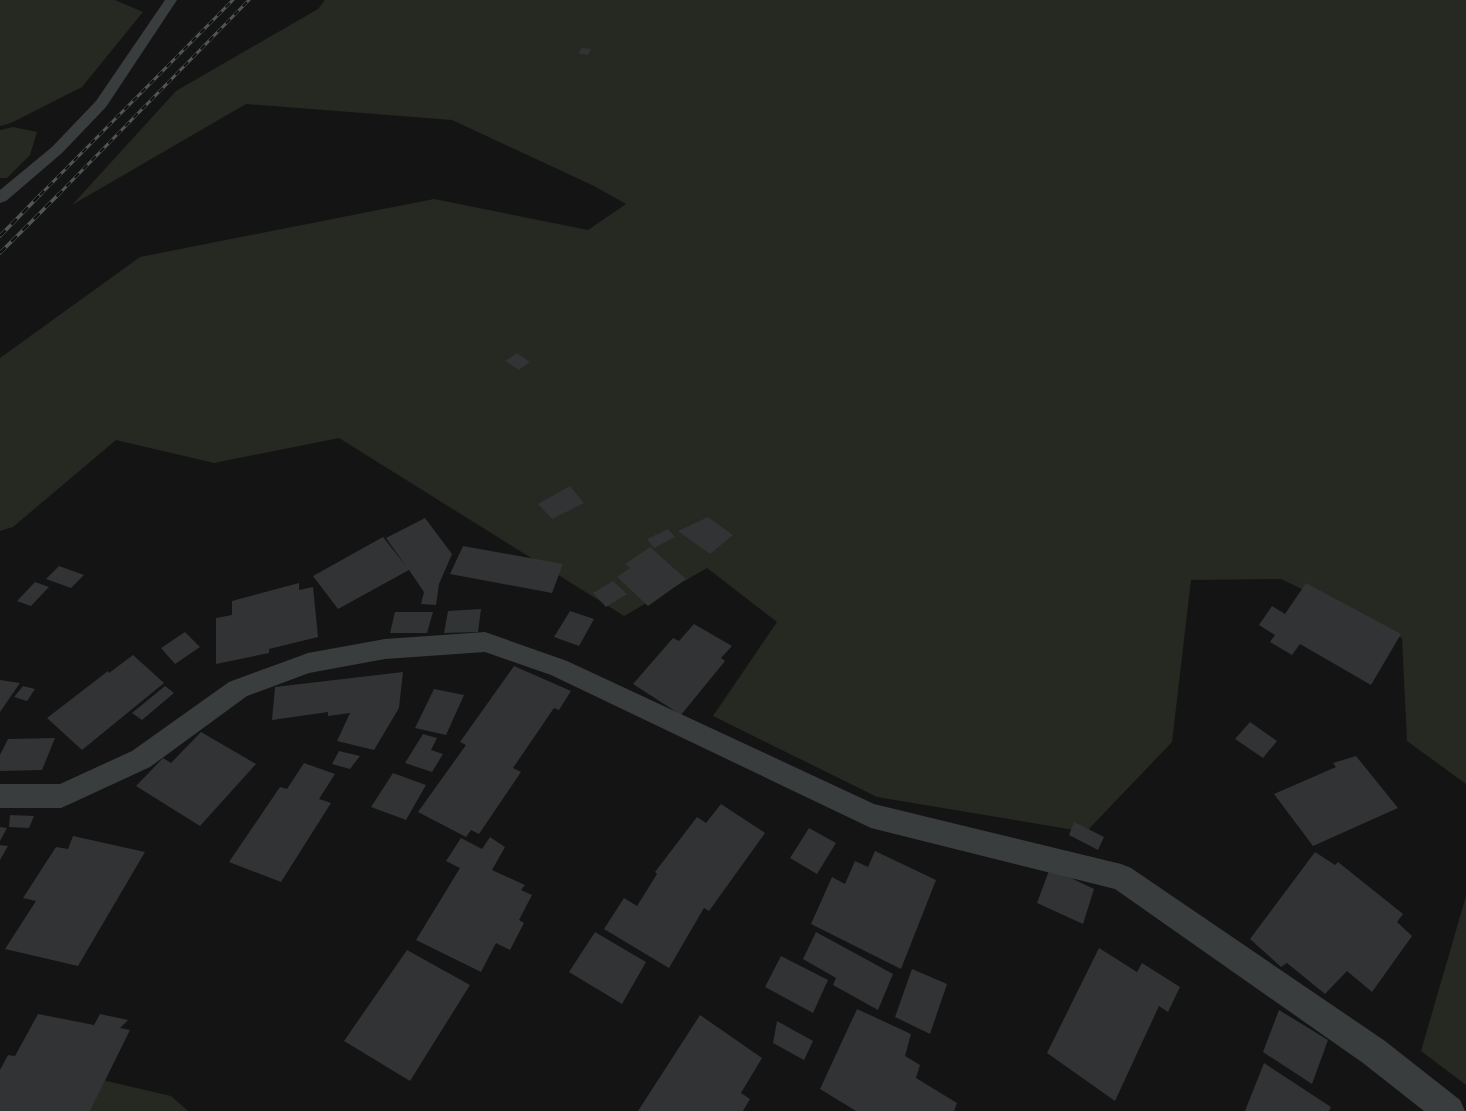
<svg xmlns="http://www.w3.org/2000/svg" width="1466" height="1111" viewBox="0 0 1466 1111" font-family="'Exo 2',sans-serif">
<style>
.green{fill:#252922}
.building{fill:#313334}
.lines{fill:none;stroke-linecap:round;stroke-linejoin:round}
.minor{fill:#3a3d3e;fill-rule:evenodd}
.rail-far1-casing{stroke:#505556;stroke-width:3}
.rail-casing{stroke:#505556;stroke-width:3.5}
.rail-far1{stroke:#0f0f10;stroke-width:2;stroke-dasharray:6;stroke-linecap:butt}
.rail{stroke:#0f0f10;stroke-width:2.5;stroke-dasharray:8;stroke-linecap:butt}
</style>
<rect width="100%" height="100%" fill="#141415"/>
<!-- green -->
<path class="green" d="M0,0H115L143,12L82,87L11,123L0,126Z
M325,0H1466V784L1407,741L1402,638L1281,579L1191,580L1172,742L1086,832L877,797L713,716L777,622L707,568L624,616L339,438L214,463L116,440L13,527L0,531V358L140,257L434,199L588,230L626,204L594,186L452,120L246,104L72,205L176,91L318,9Z
M13,127L37,132L30,155L7,178H0V130Z
M1466,896V1085L1421,1051Z
M55,1069L171,1096L188,1111H0Z"/>
<!-- building -->
<path class="building" d="M581,48L591,49L588,55L579,54Z
M517,353L530,362L519,370L505,361Z
M570,486L584,503L552,519L538,504Z
M708,517L733,535L710,554L678,531Z
M425,518L452,554L439,584L436,605L421,604L424,592L409,570L338,609L313,576L383,537L406,566L386,538Z
M668,529L675,537L654,548L647,539Z
M463,546L563,564L552,593L450,574Z
M650,547L686,579L648,606L617,577L630,568L625,564Z
M59,566L84,575L71,588L46,579Z
M613,581L627,594L606,607L593,593Z
M35,582L49,587L31,606L17,601Z
M299,583V590L313,587L318,637L269,649V653L216,664V618L232,615V601Z
M1306,583L1401,634L1371,685L1300,644L1292,655L1270,642L1275,635L1259,625L1272,606L1285,614Z
M481,609L478,632L444,633L448,611Z
M570,611L594,619L579,646L554,637Z
M395,612H433L427,633H390Z
M694,624L732,646L721,658L725,661L681,715L633,684L673,638L679,641Z
M185,632L200,647L175,664L161,648Z
M133,655L164,683L82,750L47,718L108,671L109,673Z
M514,666L571,691L559,710L554,708L513,768L521,772L479,834L471,830L466,837L418,812L466,745L460,742Z
M403,672L399,708L374,750L337,741L350,713L328,716V712L272,720L275,687Z
M0,680L20,683L0,712Z
M23,686L35,689L27,701L14,697Z
M165,686L174,693L142,720L132,713Z
M434,689L464,695L446,735L415,728Z
M1250,722L1277,741L1263,758L1235,739Z
M201,732L256,764L200,826L136,786L163,758L171,763Z
M423,734L437,738L431,750L443,754L432,772L405,763Z
M55,738L42,770L0,771V755L8,739Z
M339,751L360,756L350,769L332,764Z
M1356,756L1398,808L1313,846L1274,794L1336,767L1333,763Z
M304,763L335,774L319,799L331,803L281,882L229,862L280,787L287,789Z
M393,773L426,785L406,820L371,807Z
M721,804L765,833L709,911L704,908L669,968L604,929L624,898L637,906L657,874L655,872L697,817L706,823Z
M10,815L34,816L29,828L9,827Z
M1074,822L1104,837L1098,850L1069,835Z
M0,827L7,828L0,841Z
M809,828L836,843L817,874L790,858Z
M73,836L145,852L78,966L5,949L36,901L23,898L56,847L68,849Z
M490,837L505,847L492,870L525,885L521,890L532,895L519,920L524,923L510,950L496,943L481,972L416,940L460,868L446,861L461,838L482,849Z
M0,845L8,846L0,860Z
M875,851L936,880L901,969L811,924L832,877L845,884L855,861L868,867Z
M1315,852L1335,865L1338,862L1403,914L1397,922L1412,936L1372,992L1347,971L1325,994L1287,963L1281,967L1250,939Z
M1050,868L1094,889L1083,924L1037,903Z
M595,932L646,962L622,1004L569,972Z
M816,932L893,974L878,1010L833,985L836,978L803,959Z
M1099,948L1137,972L1142,963L1180,987L1168,1012L1159,1006L1115,1101L1047,1053Z
M407,950L470,985L410,1081L344,1041Z
M781,956L828,980L813,1013L765,987Z
M912,969L947,984L930,1034L895,1017Z
M857,1009L911,1034L905,1056L920,1065L916,1078L957,1103L954,1111H856L820,1089Z
M1279,1010L1328,1040L1312,1084L1263,1052Z
M38,1014L94,1025L100,1014L128,1020L120,1028L130,1030L90,1111H0V1070L8,1055L15,1056Z
M700,1015L762,1058L741,1093L750,1099L743,1111H638Z
M777,1021L813,1041L804,1060L773,1043Z
M1264,1063L1331,1107L1329,1111H1245Z"/>
<g class="lines">
<!-- minor -->
<path class="minor" d="M165,0H177L106,107L62,153L6,201L0,203V190L52,147L96,101Z
M485,632L567,661L874,804L1121,864L1131,868L1385,1041L1460,1100L1465,1111H1424L1363,1063L1115,889L871,828L551,675L485,652L385,659L309,673L247,696L150,767L70,804L61,808H0V784H60L132,751L229,682L300,656L308,653L385,639Z"/>
<defs>
<path id="rail-far1" d="M40,195L233,0
M58,195L249,0"/>
<path id="rail" d="M0,236L41,194
M0,253L59,194"/>
</defs>
<!-- rail-far1 casing -->
<use href="#rail-far1" class="rail-far1-casing"/>
<!-- rail casing -->
<use href="#rail" class="rail-casing"/>
<!-- rail-far1 -->
<use href="#rail-far1" class="rail-far1"/>
<!-- rail -->
<use href="#rail" class="rail"/>
</g>
</svg>
